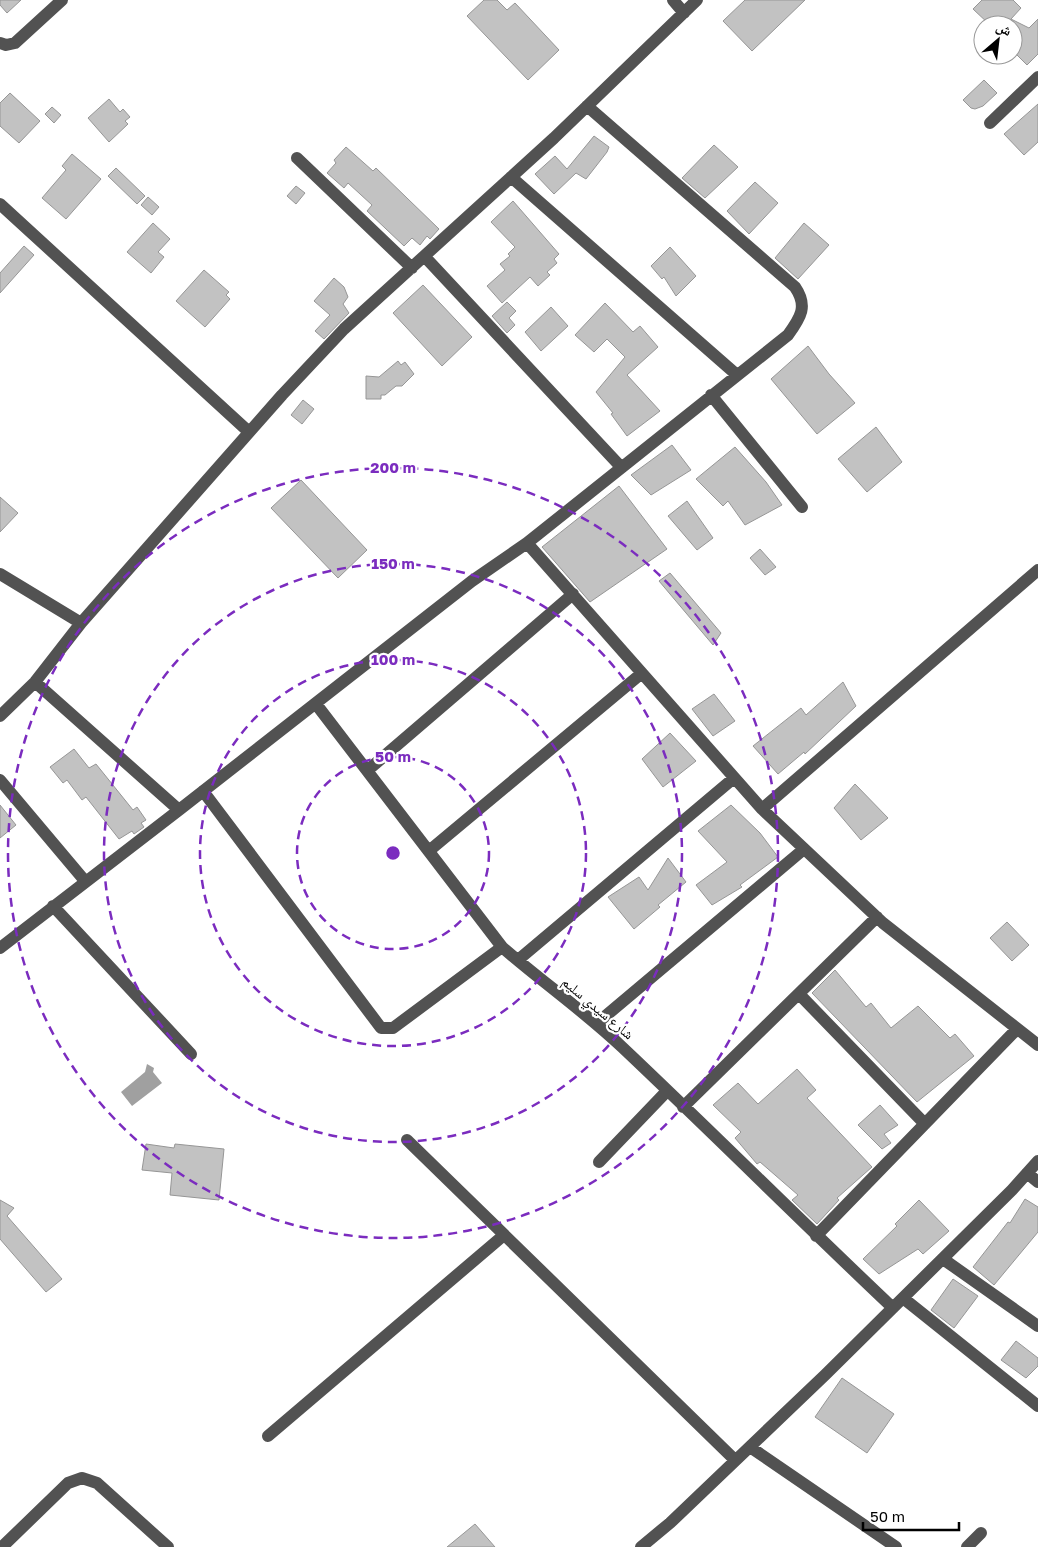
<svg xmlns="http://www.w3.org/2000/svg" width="1038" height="1547" viewBox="0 0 1038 1547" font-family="'Golos Text','Noto Naskh Arabic',sans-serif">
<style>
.water{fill:#a0a0a0}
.building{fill:#c2c2c2;stroke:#969696}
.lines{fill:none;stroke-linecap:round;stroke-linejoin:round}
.minor{stroke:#525252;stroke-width:12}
.ring{fill:none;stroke:#7b2cbf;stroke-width:2.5;stroke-dasharray:9 6}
.labels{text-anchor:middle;stroke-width:4.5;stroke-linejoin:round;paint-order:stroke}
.street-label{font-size:14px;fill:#000;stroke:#fff}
.centre{fill:#7b2cbf;stroke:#fff;stroke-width:2.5}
.ring-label{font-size:15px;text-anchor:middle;font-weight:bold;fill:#7b2cbf;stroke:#fff;stroke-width:4.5;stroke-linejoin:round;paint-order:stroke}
</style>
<rect width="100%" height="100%" fill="#fff"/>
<!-- water -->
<path class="water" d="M147,1064L154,1068L153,1072L162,1083L132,1106L121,1092L145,1072Z"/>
<!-- building -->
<path class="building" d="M0,0H21L7,13L0,5Z
M484,0H497L507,10L515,3L559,50L528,80L467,16Z
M745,0H805L752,51L723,21Z
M982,0H1013L1021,8L1011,19L1029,28L1038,19V54L1027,65L1014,52L1013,25H990L973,9Z
M984,80L997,93L983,106L975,109L971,108L963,100Z
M10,93L40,121L19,143L0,126V103Z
M109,99L120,112L123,109L130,117L125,121L128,124L109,142L88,118Z
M1038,104V142L1024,155L1004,134Z
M52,107L61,115L54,123L45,114Z
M594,136L609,147L607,152L586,179L576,173L554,194L535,174L555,156L567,169Z
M714,145L738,167L705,198L682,178Z
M346,147L373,171L376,168L439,229L430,239L427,236L420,245L412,238L404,246L367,211L372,205L348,183L344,188L327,173L336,163L334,160Z
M72,154L101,179L66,219L42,198L66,170L62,166Z
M116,168L145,196L137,204L108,176Z
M755,182L778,203L749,234L727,211Z
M296,186L305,193L296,204L287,196Z
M148,197L159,207L152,215L141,205Z
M513,201L559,254L554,259L557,263L547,272L550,275L538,286L530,277L502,303L487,286L505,270L500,264L510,256L508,254L515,247L491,222Z
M153,223L170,239L158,252L164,257L151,273L127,252Z
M804,223L829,245L798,279L775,258Z
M24,246L34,255L0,293V273Z
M670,247L696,276L676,296L664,277L662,279L651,266Z
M204,270L229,292L226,295L230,299L205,327L176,301Z
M334,278L344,287L348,297L343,304L349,313L324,339L315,331L330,315L314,301Z
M423,285L472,337L442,366L393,313Z
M507,302L516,311L509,318L515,325L507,333L492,316Z
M605,303L633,332L640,326L658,347L627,375L660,411L627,436L611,414L613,413L596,392L625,357L607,339L594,352L575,335Z
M551,307L568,326L541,351L525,332Z
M808,346L829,374L855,403L817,434L771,379Z
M398,361L401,365L405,362L414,374L402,386H396L385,395H381V399H366V376L379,377Z
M303,400L314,409L302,424L291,415Z
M876,427L902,462L867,492L838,459Z
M672,445L691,470L651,495L631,475Z
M735,447L766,482L782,505L745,525L728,501L723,506L696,479Z
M301,480L367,550L338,578L271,508Z
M619,486L667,549L590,602L542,547Z
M0,497L18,513L0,532Z
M687,501L713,538L697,550L668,516Z
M760,549L776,567L765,575L750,558Z
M670,573L721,633L713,645L659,581Z
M843,682L856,706L805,754L804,752L778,774L753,746L801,708L806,715Z
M714,694L735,721L713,736L692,709Z
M670,733L696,761L663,787L642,759Z
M74,749L89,768L96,764L133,810L137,807L146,820L141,823L144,827L134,834L132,831L119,839L86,797L82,800L67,780L63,783L50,767Z
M855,784L888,818L861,840L834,808Z
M0,805L16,825L0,838Z
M731,805L760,833L778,857L740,885L742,887L712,905L696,885L727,862L698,831Z
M668,858L686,882L658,905L660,907L634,929L608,897L639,877L648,890Z
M1007,922L1029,945L1012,961L990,938Z
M835,970L866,1007L871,1003L891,1028L918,1006L950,1038L955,1034L974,1056L917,1102L812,993Z
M797,1069L816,1090L807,1098L872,1167L837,1198L839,1200L817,1224L792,1200L798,1195L760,1162L757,1164L735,1138L741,1132L713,1105L738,1083L758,1104Z
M880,1105L898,1125L884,1134L891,1143L882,1149L858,1125Z
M146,1144L174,1148L175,1144L224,1149L219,1200L170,1195L172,1173L142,1170Z
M1025,1199L1038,1207V1232L994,1285L973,1267L1008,1222L1010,1223Z
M0,1200L14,1208L7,1216L62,1279L46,1292L0,1239Z
M919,1200L949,1231L923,1254L918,1249L879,1274L863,1259L897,1226L895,1224Z
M953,1279L978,1296L954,1328L931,1310Z
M1016,1341L1038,1358V1366L1026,1378L1001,1360Z
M842,1378L894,1414L867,1453L815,1417Z
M475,1524L495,1547H447Z"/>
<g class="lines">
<!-- minor -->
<path class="minor" d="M673,0L684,13
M0,43L6,45L15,43L62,0
M990,123L1038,77
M297,158L412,268
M511,177L737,375
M0,204L249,432
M425,257L621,467
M711,395L802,507
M527,543L788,335C801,317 808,306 795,287L587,106
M0,574L81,623
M35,682L179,810L472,581L527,543L762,809L883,923L1038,1045
M316,704L502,947C541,981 584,1011 622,1047C713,1133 802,1222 893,1308
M0,716L35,682L81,623L282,395L344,329L554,138L697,0
M368,770L573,594
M0,780L85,881
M203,791L381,1028H393L502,947
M762,809L1038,570
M430,850L642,673
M53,906L191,1054
M0,948L179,810
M518,960L734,778
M799,994L925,1124
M596,1024L804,849
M683,1107L877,917
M407,1140L735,1460
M599,1162L667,1091
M1027,1173L1038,1182
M816,1236L1017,1029
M943,1259L1038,1326
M903,1298L1038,1406
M268,1436L504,1235
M750,1447L896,1547
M2,1547L68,1483L82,1478L97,1483L168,1547
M641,1547L670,1523L825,1375L1012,1190L1038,1161
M967,1547L981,1533"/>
</g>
<!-- distance rings -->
<g class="ring">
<circle cx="393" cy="853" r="96"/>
<circle cx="393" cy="853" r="193"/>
<circle cx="393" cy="853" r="289"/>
<circle cx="393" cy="853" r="385"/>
</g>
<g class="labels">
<!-- street labels -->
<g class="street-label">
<text transform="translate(598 1008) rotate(40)" y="5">شارع سيدي سليم</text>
</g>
</g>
<circle cx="393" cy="853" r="8" class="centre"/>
<g class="ring-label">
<text x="393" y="473">200 m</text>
<text x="393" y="569">150 m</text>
<text x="393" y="665">100 m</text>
<text x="393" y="762">50 m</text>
</g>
<!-- north arrow -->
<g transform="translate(998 40) rotate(28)"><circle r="24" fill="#ffffff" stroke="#999999"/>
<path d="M0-4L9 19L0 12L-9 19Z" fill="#000000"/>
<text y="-8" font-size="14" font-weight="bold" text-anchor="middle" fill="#000000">ش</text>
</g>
<!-- scale -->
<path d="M863 1522v8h96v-8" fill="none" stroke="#000000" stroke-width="2.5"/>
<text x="870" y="1522" font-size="15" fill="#000000" stroke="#ffffff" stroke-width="4" paint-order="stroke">50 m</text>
</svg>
